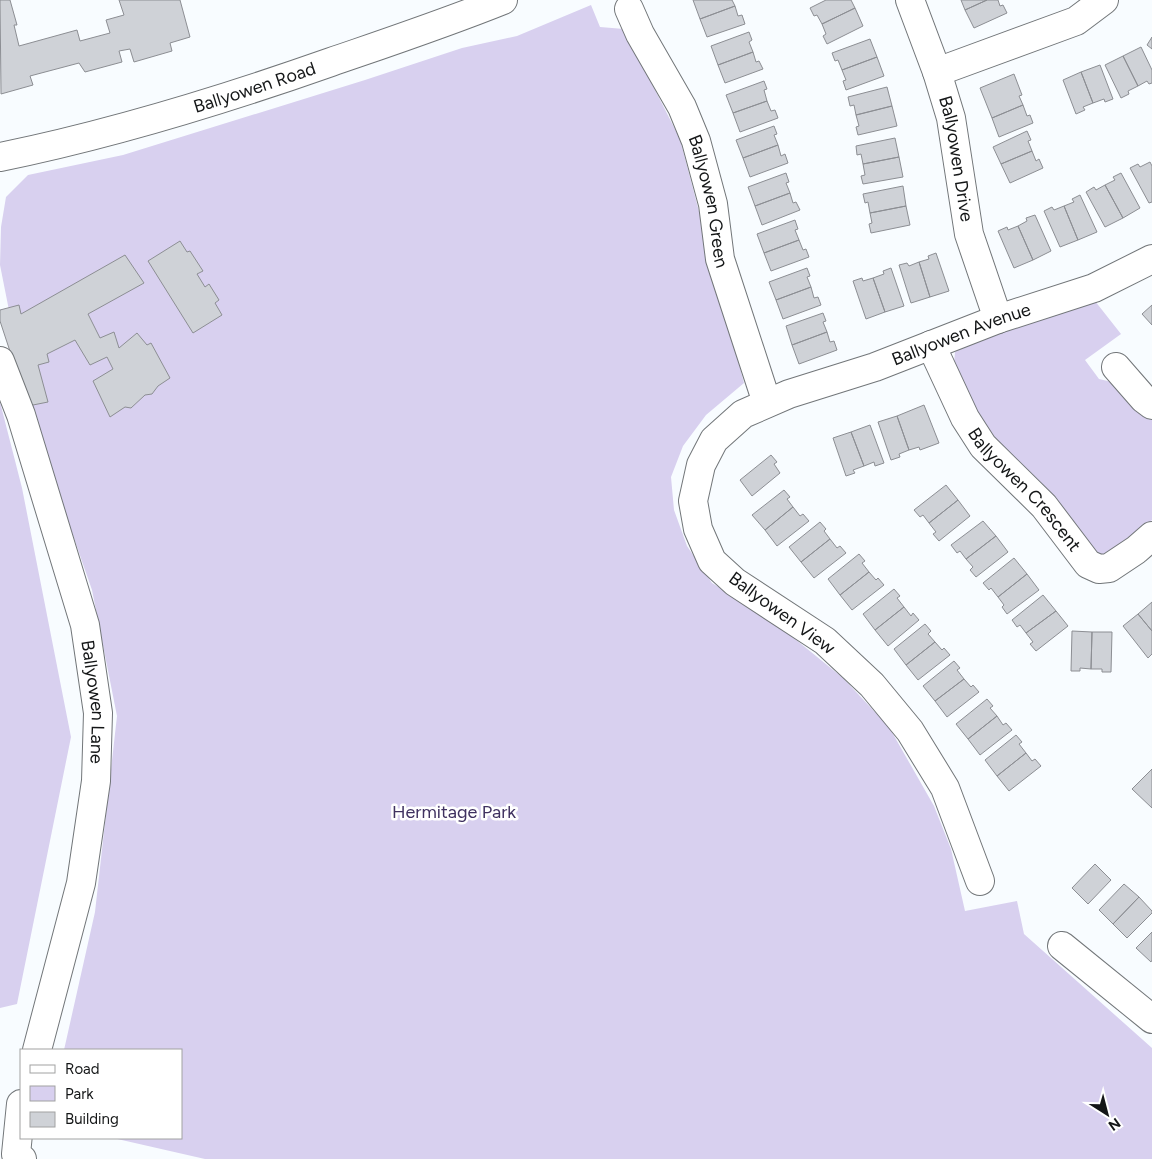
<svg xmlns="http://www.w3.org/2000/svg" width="1152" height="1159" viewBox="0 0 1152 1159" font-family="Figtree,sans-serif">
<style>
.green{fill:#d8d0ef}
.building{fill:#cfd2d7;stroke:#8c8e93}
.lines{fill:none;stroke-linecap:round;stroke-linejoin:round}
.minor-casing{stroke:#727679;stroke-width:30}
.tertiary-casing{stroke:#727679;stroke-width:30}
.minor{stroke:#fff;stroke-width:28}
.tertiary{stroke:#fff;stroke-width:28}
.labels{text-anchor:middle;stroke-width:5;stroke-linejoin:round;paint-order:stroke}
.street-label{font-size:18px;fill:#141617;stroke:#fff}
.park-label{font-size:18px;fill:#3f3160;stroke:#fff}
</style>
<rect width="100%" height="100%" fill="#f8fcff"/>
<!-- green -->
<path class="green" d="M591,5L600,27L624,29L680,139L744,383L706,415L683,446L671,477L674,510L687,546L712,583L768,617L843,678L889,727L934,806L951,849L965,911L1017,901L1024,934L1152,1048V1159H205L113,1138H181V1050H64L95,912L117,716L92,590L28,406L0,265L1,227L6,197L28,175L123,155L365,80L462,48L517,36Z
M1095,301L1121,334L1085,360L1099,379L1116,383L1152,415V520C1136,534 1118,555 1096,557L987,431L953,376L955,352L978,339Z
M0,402L22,488L71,737L17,1004L0,1008Z"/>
<!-- building -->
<path class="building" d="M0,0H10L17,25H14L19,46L77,30L80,41L110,33L106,20L124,15L119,0H180L190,37L170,43L172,51L134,62L130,49L119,51L122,62L85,72L79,63L30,76L33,85L1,94Z
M693,0H732L735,6L700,19Z
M826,0H851L855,8L822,24L817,15L814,16L810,8Z
M961,0H987L965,10Z
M987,0H998L1000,6L1003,5L1007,13L974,28L965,10Z
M735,6L738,16L742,15L745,24L707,37L700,19Z
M855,8L863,26L827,44L823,36L826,34L822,24Z
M749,32L752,40L749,42L753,52L718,65L711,46Z
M1152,37V49L1147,45Z
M870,39L877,57L842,70L838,60L835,61L832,53Z
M1141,47L1152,70V83L1149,84L1147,81L1138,86L1123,56Z
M753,52L756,62L759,61L763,69L725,83L718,65Z
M1123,56L1138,86L1128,91L1129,94L1121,98L1105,65Z
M877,57L884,76L846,90L843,81L846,80L842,70Z
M1100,65L1113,99L1105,102L1104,99L1093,103L1081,72Z
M1081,72L1093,103L1083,107L1085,110L1076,114L1063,80Z
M1014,74L1022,95L1019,96L1023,105L992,118L980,88Z
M764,81L767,89L764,90L767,101L733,113L726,95Z
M887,87L892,106L856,115L854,105L850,106L848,97Z
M767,101L771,111L775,110L778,118L740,132L733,113Z
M1023,105L1027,116L1030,115L1033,123L999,137L992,118Z
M892,106L897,126L858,135L856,127L859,126L856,115Z
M774,126L777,134L774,135L778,145L743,158L736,140Z
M1027,131L1031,140L1028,141L1032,151L1001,164L993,147Z
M895,138L899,157L863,164L861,154L857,155L856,146Z
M778,145L781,156L785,154L788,163L750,177L743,158Z
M1032,151L1036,161L1039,159L1043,168L1010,183L1001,164Z
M899,157L903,177L863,184L861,176L865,175L863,164Z
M1150,162L1152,166V202L1149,203L1130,168L1138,164L1140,167Z
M786,173L789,182L786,183L790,193L755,206L748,187Z
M1121,173L1140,208L1123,218L1105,185L1115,180L1113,177Z
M1105,185L1123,218L1105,227L1086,192L1094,187L1096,190Z
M903,186L906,206L870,213L868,202L865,203L863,194Z
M790,193L793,203L796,202L800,210L762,225L755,206Z
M1080,195L1097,232L1078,240L1064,206L1074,202L1072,199Z
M906,206L910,225L871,233L869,224L872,223L870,213Z
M1064,206L1078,240L1060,247L1044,211L1052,207L1054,210Z
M1035,215L1051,251L1033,260L1018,226L1027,221L1026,218Z
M795,220L798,229L795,230L799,240L764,253L757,234Z
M1018,226L1033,260L1014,268L998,231L1007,227L1008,230Z
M799,240L803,250L806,249L809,257L771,271L764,253Z
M180,241L187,252L190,251L203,271L197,274L205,287L209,284L219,300L215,303L222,315L193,333L148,261Z
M936,253L949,291L930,297L919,262L929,259L928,256Z
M125,255L144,283L88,314L100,338L114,332L119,348L137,333L147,345L151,343L170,378L158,386L152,394L145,395L131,408L125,407L110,417L93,381L113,369L107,357L90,365L75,340L47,354L49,362L38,365L48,402L28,406L0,321V310L19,305L21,314Z
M919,262L930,297L911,303L899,265L907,263L909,266Z
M807,268L810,276L807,277L811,287L776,300L769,282Z
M891,268L904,306L885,312L873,278L884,274L883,271Z
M862,278L863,281L873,278L885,312L866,319L853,281Z
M811,287L814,298L818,297L821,305L783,319L776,300Z
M1152,305V325L1142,314Z
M823,313L826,321L823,322L827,332L792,345L786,326Z
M827,332L830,342L834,341L837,350L799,364L792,345Z
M924,405L939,443L920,450L919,447L909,450L897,416Z
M897,416L909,450L899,454L900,457L891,460L878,422Z
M870,425L884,463L875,466L874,462L864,466L851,432Z
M851,432L864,466L853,470L855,473L846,476L833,438Z
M771,455L777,462L774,464L780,473L752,496L740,480Z
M946,485L958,500L929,523L923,515L920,517L914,510Z
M784,490L790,497L787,499L793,507L765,530L752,515Z
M958,500L970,516L939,541L933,534L936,532L929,523Z
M793,507L800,516L803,514L809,521L777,546L765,530Z
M983,521L996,536L966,559L960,551L957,553L951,545Z
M820,522L826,529L824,531L830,539L801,562L789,547Z
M996,536L1008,552L976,577L970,570L973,567L966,559Z
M830,539L837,548L840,546L846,553L814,578L801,562Z
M859,554L865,561L862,563L869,572L840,595L828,579Z
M1014,558L1027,574L998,597L991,588L989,590L983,583Z
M869,572L876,580L878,578L884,585L852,610L840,595Z
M1027,574L1039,590L1007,614L1002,607L1004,605L998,597Z
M894,589L900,596L897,598L904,607L875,630L863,614Z
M1043,595L1056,611L1026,633L1020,625L1017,627L1012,620Z
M1152,602V631L1138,614Z
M904,607L911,616L913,613L919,620L888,646L875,630Z
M1056,611L1068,626L1036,651L1030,644L1033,642L1026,633Z
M1138,614L1152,631V654L1148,658L1123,626Z
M925,624L931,631L928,634L935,642L906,665L894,649Z
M1072,631L1092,632L1091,669L1080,668V671H1071Z
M1092,632H1112L1111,672H1102V669H1091Z
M935,642L942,650L944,648L950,655L918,680L906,665Z
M954,661L960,668L957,670L964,679L935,701L923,686Z
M964,679L971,687L973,685L979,692L947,717L935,701Z
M987,699L993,706L990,708L997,716L968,739L956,724Z
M997,716L1003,725L1006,723L1012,730L980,755L968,739Z
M1016,735L1022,742L1019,744L1026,753L997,776L985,760Z
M1026,753L1032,761L1035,759L1041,766L1009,791L997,776Z
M1152,769V808L1132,789Z
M1095,864L1111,880L1088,904L1072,888Z
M1124,884L1139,897L1113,924L1099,910Z
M1139,897L1152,911V913L1127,938L1113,924Z
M1152,932V960L1151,962L1136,948Z"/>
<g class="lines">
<defs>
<g id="minor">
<path id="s1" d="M910,0L937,72L951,118L969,234L998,319"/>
<path id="s2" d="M629,9L640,34L682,107L696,141L713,204L720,259L767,403"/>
<path d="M937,72L1076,21L1104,0"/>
<path id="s3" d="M931,345L965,418L983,446L1044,506L1088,564L1099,569L1109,568L1136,550L1152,536"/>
<path id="s4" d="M0,361L21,415L85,625L98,713L96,781L81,883L37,1050"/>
<path d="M1116,367L1144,399L1152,405"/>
<path id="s5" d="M980,881L945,788L910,731L872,685L825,641L735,582L712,561L698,529L693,501L701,465L714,440L743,414L789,394L875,367L998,319L1094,288L1152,259"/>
<path d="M1062,946L1152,1019"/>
<path d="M21,1104L16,1154L22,1159"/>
</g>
<g id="tertiary">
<path id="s6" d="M0,157C113,134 223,100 331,62C389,42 446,23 503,0"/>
</g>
</defs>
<!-- minor casing -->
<use href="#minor" class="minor-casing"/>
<!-- tertiary casing -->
<use href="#tertiary" class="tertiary-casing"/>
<!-- minor -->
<use href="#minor" class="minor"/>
<!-- tertiary -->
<use href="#tertiary" class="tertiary"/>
</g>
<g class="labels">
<!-- street labels -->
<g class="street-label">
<text dy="6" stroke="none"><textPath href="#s6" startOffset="264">Ballyowen Road</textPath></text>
<text dy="6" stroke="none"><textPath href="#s1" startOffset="166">Ballyowen Drive</textPath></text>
<text dy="6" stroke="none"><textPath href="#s2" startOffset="210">Ballyowen Green</textPath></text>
<text dy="6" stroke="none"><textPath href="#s5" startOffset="829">Ballyowen Avenue</textPath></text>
<text dy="6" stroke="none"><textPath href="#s3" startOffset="174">Ballyowen Crescent</textPath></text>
<text transform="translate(782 613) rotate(36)" y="6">Ballyowen View</text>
<text dy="6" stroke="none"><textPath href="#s4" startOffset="355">Ballyowen Lane</textPath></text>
</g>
<!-- park labels -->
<g class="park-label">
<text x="454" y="818">Hermitage Park</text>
</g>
</g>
<!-- legend -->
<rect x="20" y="1049" width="162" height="90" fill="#ffffff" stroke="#a1a2a2"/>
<rect x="30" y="1065" width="25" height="8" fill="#ffffff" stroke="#a1a2a2"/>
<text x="65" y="1074" font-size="15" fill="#141617">Road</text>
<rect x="30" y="1086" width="25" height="15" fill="#d8d0ef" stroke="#a1a2a2"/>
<text x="65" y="1099" font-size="15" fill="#141617">Park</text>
<rect x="30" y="1112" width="25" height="15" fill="#cfd2d7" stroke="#a1a2a2"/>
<text x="65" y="1124" font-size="15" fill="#141617">Building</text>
<!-- north arrow -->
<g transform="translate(1107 1114) rotate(144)" stroke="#ffffff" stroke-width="4" paint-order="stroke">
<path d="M0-4L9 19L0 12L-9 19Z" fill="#141617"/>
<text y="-8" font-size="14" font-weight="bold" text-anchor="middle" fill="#141617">N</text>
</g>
</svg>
